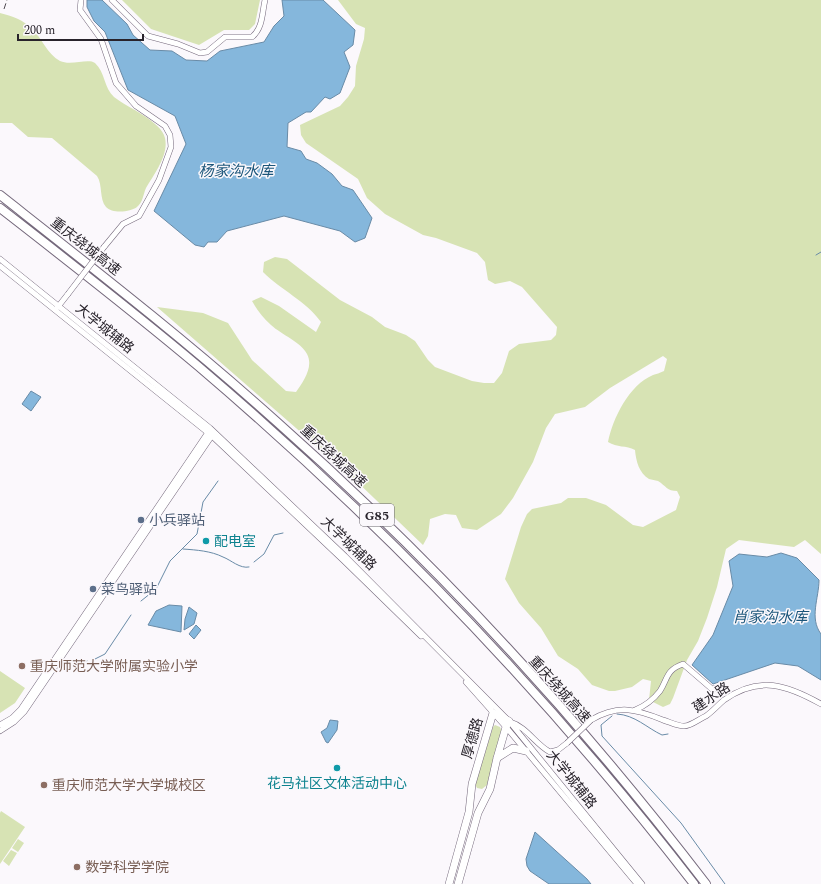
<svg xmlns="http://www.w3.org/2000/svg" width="821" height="884" viewBox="0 0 821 884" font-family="Spectral,'Noto Sans SC',serif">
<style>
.green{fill:#d7e3b4}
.water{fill:#85b7dc;stroke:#698ba7}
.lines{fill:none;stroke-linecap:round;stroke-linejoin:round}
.stream{stroke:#698ba7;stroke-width:1}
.minor-casing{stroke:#75697c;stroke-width:6}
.major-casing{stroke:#75697c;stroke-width:8}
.highway-casing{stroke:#75697c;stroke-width:10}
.minor{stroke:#fff;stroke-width:5}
.major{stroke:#fff;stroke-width:7}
.highway{stroke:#fff;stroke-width:8}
.rail{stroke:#504b52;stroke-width:1;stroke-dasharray:6 3;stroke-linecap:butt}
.minor-bridge-casing{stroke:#75697c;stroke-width:6;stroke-linecap:butt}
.minor-bridge{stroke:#fff;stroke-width:5}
.service-dot{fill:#5c6f8a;stroke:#fbf8fc;stroke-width:1.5}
.culture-dot{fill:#0f9aa8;stroke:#fbf8fc;stroke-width:1.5}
.education-dot{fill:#8d6e63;stroke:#fbf8fc;stroke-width:1.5}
.labels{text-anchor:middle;stroke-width:3;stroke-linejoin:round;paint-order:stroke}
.shield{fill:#fbf8fc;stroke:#67636a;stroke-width:1}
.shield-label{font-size:13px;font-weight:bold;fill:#28232b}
.street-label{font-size:14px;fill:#28232b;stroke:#fbf8fc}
.service-label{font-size:14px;fill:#4e5e75;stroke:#fbf8fc;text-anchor:start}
.culture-label{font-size:14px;fill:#0d838f;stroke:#fbf8fc;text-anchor:start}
.education-label{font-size:14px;fill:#785e54;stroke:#fbf8fc;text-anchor:start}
.water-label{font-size:15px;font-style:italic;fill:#1b557a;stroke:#fbf8fc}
</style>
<rect width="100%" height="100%" fill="#fbf8fc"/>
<!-- green -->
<path class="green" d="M122,0H260L255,24L249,30H224L199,45L151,29Z
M338,0H821V554L805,540L794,547L739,540L726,549L717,587L707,618L698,641L687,660L673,698L670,704L663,707L649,700L651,681L643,679L632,687L615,691H609L592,685L578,669L558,656L541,628L519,603L505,579L521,527L527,514L532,509L561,503L568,498H586L606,505L633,525L643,527L676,510L680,497L677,491C667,491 666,486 658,481C655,480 652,480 649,479C639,473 636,461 635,450C626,445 617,448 608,442C613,418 629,385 653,375C656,374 660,373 664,371L667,359L663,356L610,388L585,407L555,414L546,428L533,462L513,498L501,514L477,530L462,528L456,515L445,514L430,519L428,536L423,545L350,475L157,307L203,313L228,323L252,360L286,391L296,392C303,382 314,367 307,354C301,342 282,335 271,325C263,318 257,310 252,301L261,297L279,306L316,332L321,322C305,300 282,291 263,272L264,262L275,257L287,259L340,300L372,317L385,327L406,335L415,341L428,360L435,367L472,381L484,383H494L502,373L509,351L519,344L551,340L556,335L557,327L522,287L510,281L495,284L488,280L485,262L477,253L436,238L423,235L385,214L367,198L358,179L306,143L301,135L300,125L340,106L348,97L355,86L356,66L364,39L365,28L356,24Z
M0,13C12,16 24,20 32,29C42,38 47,54 60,61C71,66 88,58 95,63C105,72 104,88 114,97C128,108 161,121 165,138C169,155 154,174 146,188C143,195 143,202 137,207C131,212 112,214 106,207C99,199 103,185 97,176L52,138L28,137L12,123H0Z
M0,671L25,688L15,703L0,713Z
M495,725L500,727L502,732L487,785L482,789L477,788L475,784L493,727Z
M1,811L25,827L0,864V813Z
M18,839L24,843L18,852L12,848Z
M11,850L17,853L9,866L3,861Z"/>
<!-- water -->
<path class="water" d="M87,0H102L127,24L133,35L150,50L172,51L186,60L207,61L220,51L264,42L274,26L284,16L282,0H323L355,30L353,45L344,52L350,67L340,93L330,99L325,97L311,112H306L288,123L287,147L301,151L306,159L317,163L332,174L342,186L353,190L372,218L365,238L355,242L340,231L284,216L227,231L217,242H208L204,247L195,245L154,211L186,144L175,116L128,90L105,32L94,21L87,7Z
M31,391L41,397L31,411L22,404Z
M781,553L797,558L819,580C819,598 809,618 821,634V680L798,666L775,663L713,684L692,665L713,635L733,586L729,561L739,554L767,557Z
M169,605L182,606L181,632L148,625L156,611Z
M189,607L197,613L194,624L184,630L185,619Z
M196,625L201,630L194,639L189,634Z
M330,720L338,721L337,730L328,743L326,742L321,732L327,728Z
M535,832L587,879L591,884H549L530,871L527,866L526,859Z"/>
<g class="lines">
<!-- stream -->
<path class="stream" d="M816,255L821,252
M183,549C197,550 211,551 223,557C231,560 240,569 249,567
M254,562L264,554L274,535L283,533
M141,601L156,589L170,561L197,534L203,502L218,481
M93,660L105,654L131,615
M74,666L87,661
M617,714C635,715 647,728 662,735L668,734
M612,716L601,725L602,736L681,823L725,884"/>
<defs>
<path id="minor" d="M81,0L80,10L101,39L116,83L136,106L165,126L170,135L171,147L159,180L139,216L123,224L104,247
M112,0L148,36L178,44L200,53L207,52L225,37H252C263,28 262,13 265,0
M0,259L210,428L345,556L509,721L642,884
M0,266L212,436L343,560L421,636
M57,308L68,294
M466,682L506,727L637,884
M635,710C645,706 653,700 660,691C668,678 666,670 683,664L712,689L722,687
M591,720C618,704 636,709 663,720C670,722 677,726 684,726C691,726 699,719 706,716C713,711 718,705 724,700C759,675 787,685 821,704
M510,722C527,727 535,744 550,752L558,750L567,743
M0,725L12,718L21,709L209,431
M0,731L14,722L24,712L213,434"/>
<path id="major" d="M497,758L513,748L526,751
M449,884L469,812L472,784L493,713L509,721L506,727L497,758L490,789L478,813L458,884"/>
<path id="highway" d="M0,195C94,269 188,342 277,422C434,561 579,718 706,884
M0,208C67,260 134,312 198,366C380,521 548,695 694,884"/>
</defs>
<!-- minor casing -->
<use href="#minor" class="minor-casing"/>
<!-- major casing -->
<use href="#major" class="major-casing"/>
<!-- highway casing -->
<use href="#highway" class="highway-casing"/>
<!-- minor -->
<use href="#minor" class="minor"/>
<!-- major -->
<use href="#major" class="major"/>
<!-- highway -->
<use href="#highway" class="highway"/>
<!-- rail -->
<path class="rail" d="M4,9L7,0"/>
<defs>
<path id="minor-bridge" d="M68,294L104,247
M567,743L591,720"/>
</defs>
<!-- minor-bridge casing -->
<use href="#minor-bridge" class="minor-bridge-casing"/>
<!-- minor-bridge -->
<use href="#minor-bridge" class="minor-bridge"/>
</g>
<!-- markers -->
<g class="service-dot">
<circle cx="141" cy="520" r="4"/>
<circle cx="93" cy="589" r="4"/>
</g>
<g class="culture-dot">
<circle cx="206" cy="541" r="4"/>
<circle cx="337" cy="768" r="4"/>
</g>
<g class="education-dot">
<circle cx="22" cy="666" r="4"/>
<circle cx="44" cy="785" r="4"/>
<circle cx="77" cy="867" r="4"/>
</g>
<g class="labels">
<!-- shield labels -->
<rect class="shield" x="360" y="504" width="34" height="22" rx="3"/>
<g class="shield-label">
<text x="377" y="520">G85</text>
</g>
<!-- street labels -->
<g class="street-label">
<text transform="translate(86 246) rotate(38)" y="5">重庆绕城高速</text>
<text transform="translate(105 328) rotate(39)" y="5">大学城辅路</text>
<text transform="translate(334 456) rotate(43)" y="5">重庆绕城高速</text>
<text transform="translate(349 543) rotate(44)" y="5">大学城辅路</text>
<text transform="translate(560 689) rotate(48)" y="5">重庆绕城高速</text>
<text transform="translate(711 697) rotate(-34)" y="5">建水路</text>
<text transform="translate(472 738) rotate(-74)" y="5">厚德路</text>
<text transform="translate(572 779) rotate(51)" y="5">大学城辅路</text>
</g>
<!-- service labels -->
<g class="service-label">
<text x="149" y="525">小兵驿站</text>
<text x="101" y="594">菜鸟驿站</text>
</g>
<!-- culture labels -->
<g class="culture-label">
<text x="214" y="546">配电室</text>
<text x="337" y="788" text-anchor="middle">花马社区文体活动中心</text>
</g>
<!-- education labels -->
<g class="education-label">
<text x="30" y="671">重庆师范大学附属实验小学</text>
<text x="52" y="790">重庆师范大学大学城校区</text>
<text x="85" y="872">数学科学学院</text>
</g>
<!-- water labels -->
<g class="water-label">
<text x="236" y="176">杨家沟水库</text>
<text x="770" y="622">肖家沟水库</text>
</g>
</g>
<!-- scale -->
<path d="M18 34v6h125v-6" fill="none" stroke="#28232b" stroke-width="2"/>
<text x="24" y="34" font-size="12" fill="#28232b" stroke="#fbf8fc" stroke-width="3" paint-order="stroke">200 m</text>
</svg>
